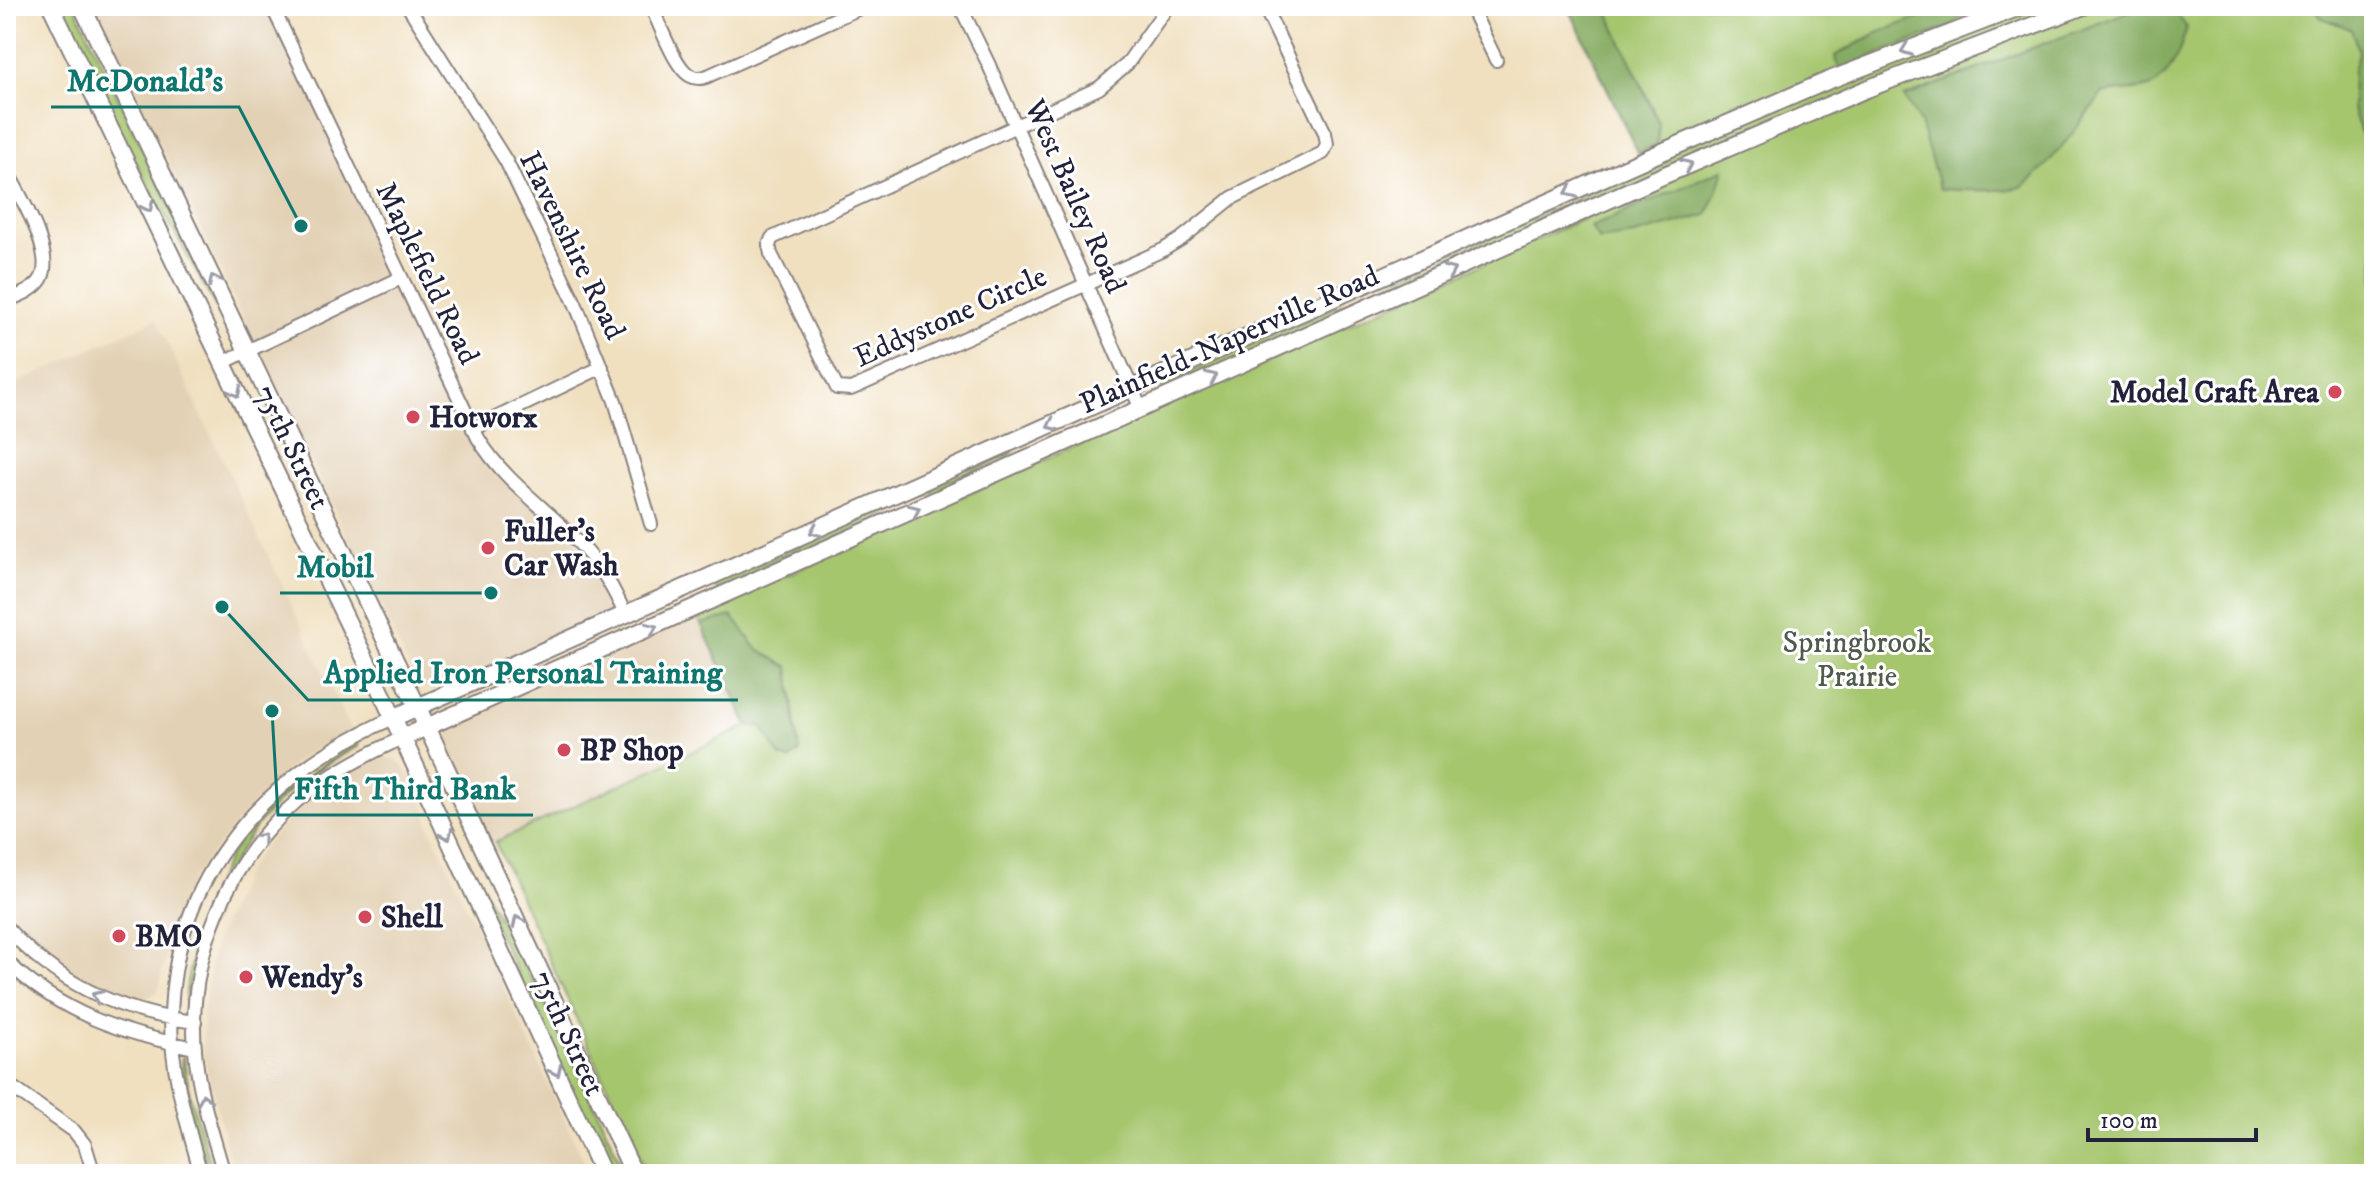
<svg xmlns="http://www.w3.org/2000/svg" width="2380" height="1180" viewBox="0 0 2380 1180" font-family="'IM FELL DW Pica',serif">
<style>
.built{fill:#e3d1b5}
.green{fill:#a6c66e;stroke:#647454;stroke-width:2}
.forest{fill:#84ab61;stroke:#53664e;stroke-width:2}
.lines{fill:none;stroke-linecap:round;stroke-linejoin:round}
.minor-casing{stroke:#89817e;stroke-width:16}
.major-casing{stroke:#89817e;stroke-width:20}
.minor{stroke:#fff;stroke-width:12}
.major{stroke:#fff;stroke-width:16}
.oneway{stroke:#9c9ca7}
.poi-dot{fill:#d1495b;stroke:#fff;stroke-width:3}
.labels{text-anchor:middle;stroke-width:6;stroke-linejoin:round;paint-order:stroke}
.street-label{font-size:30px;fill:#22223b;stroke:#fff}
.poi-label{font-size:30px;font-weight:bold;fill:#22223b;stroke:#fff;text-anchor:start}
.park-label{font-size:30px;fill:#505b4d;stroke:#fff}
.leader{fill:none;stroke:#0f766e;stroke-width:3}
.callout-dot{fill:#0f766e;stroke:#fff;stroke-width:3}
.callout-label{font-size:32px;text-anchor:middle;font-weight:bold;fill:#0f766e;stroke:#fff;stroke-width:6;stroke-linejoin:round;paint-order:stroke}
</style>
<rect width="100%" height="100%" fill="#fff"/>
<filter id="ink" filterUnits="userSpaceOnUse"><feTurbulence type="fractalNoise" baseFrequency=".0125" numOctaves="2"/><feDisplacementMap in="SourceGraphic" scale="16" xChannelSelector="R" yChannelSelector="G"/><feConvolveMatrix kernelMatrix="1 2 1 2 8 2 1 2 1" color-interpolation-filters="sRGB"/></filter>
<filter id="wash" filterUnits="userSpaceOnUse"><feTurbulence type="fractalNoise" baseFrequency=".006" numOctaves="4" result="noise"/><feDisplacementMap in="SourceGraphic" scale="32" xChannelSelector="R" yChannelSelector="G"/><feGaussianBlur stdDeviation="1.8" result="paint"/><feColorMatrix in="noise" values="0 0 0 0 0 0 0 0 0 0 0 0 0 0 0 0 0 1.4 0 .05"/><feComposite in="paint" operator="in"/></filter>
<g filter="url(#wash)">
<rect width="100%" height="100%" fill="#f0e0c0"/>
<!-- built -->
<path class="built" d="M94,6H270L476,437L573,538L621,611L443,688L423,687L416,681Z
M156,319L351,731L314,750L293,765L274,781L237,822L193,877L172,930L158,991L142,1002H134L122,1000L83,982L44,956L6,917V389Z
M698,615L749,726L492,844L452,763L446,736L450,730L475,714Z
M386,758L397,760L417,784L431,830L590,1174H234L203,1054V1012L215,942L247,870L264,846L303,805L335,781L367,764Z"/>
<!-- green -->
<path class="green" d="M58,6H75L228,329L120,134Z
M1568,6H2374V1174H648L495,842L748,726L697,615L1653,188L1163,391L1160,385L1645,168Z
M1012,451L1013,453L943,489L717,591L715,584Z
M358,743L359,746C276,788 235,839 205,927C196,952 196,981 186,1004C184,985 192,957 198,938C206,910 217,877 232,851C260,803 311,770 358,743Z
M475,874L566,1043L626,1174H610L472,876Z
M183,1056L190,1096L213,1174H207C201,1152 175,1072 183,1056Z"/>
<!-- forest -->
<path class="forest" d="M1568,6H1605L1659,123L1657,145L1638,153Z
M1949,6H1981L1967,12L1951,26L1840,69L1835,56L1877,33Z
M2143,6L2175,10L2186,27C2182,48 2170,82 2146,88C2132,91 2117,90 2102,94C2090,111 2038,181 2021,187C2006,192 1957,190 1940,189L1920,123L1904,97Z
M2313,6H2374V154L2364,142L2352,107L2353,70L2359,51L2351,29L2322,18Z
M1724,169L1717,192L1707,215L1635,235L1599,240L1591,227Z
M732,616L758,650L789,667L799,752L790,760L780,757L762,726H749L701,624Z"/>
</g>
<g filter="url(#ink)">
<g class="lines">
<defs>
<path id="minor" d="M272,6L478,438C506,485 553,512 588,553C605,572 616,594 626,616
M408,6L506,161L575,303L615,401L651,524
M651,6C659,22 675,69 691,76C698,80 704,78 710,75L864,6
M960,6L988,63L1141,409
M1168,6L1127,64L1099,88L772,238L769,245L771,254L837,388L851,389L1163,250L1181,239L1232,198L1323,153L1327,144L1325,133L1264,6
M1470,6L1496,60
M6,170C19,194 59,258 39,282C31,292 17,296 6,301
M222,363L401,278
M473,429L602,367
M6,927C57,984 121,1013 195,1022
M6,961C62,1014 121,1033 195,1048
M6,1083L74,1131L85,1145L94,1174
M201,1174C187,1123 171,1072 171,1019C173,874 266,774 393,718
M224,1174C213,1134 198,1092 195,1050C187,957 228,860 298,800C329,774 366,755 402,738"/>
<path id="major" d="M51,6L385,700L603,1174
M82,6L427,727L634,1174
M393,718L1641,161L1827,81L2022,6
M402,738L1660,177L1864,90L2084,6"/>
</defs>
<!-- minor casing -->
<use href="#minor" class="minor-casing"/>
<!-- major casing -->
<use href="#major" class="major-casing"/>
<!-- minor -->
<use href="#minor" class="minor"/>
<!-- major -->
<use href="#major" class="major"/>
</g>
<!-- one-way arrows -->
<defs><path id="oneway-chevron" d="M-2-3.5L2.5 0L-2 3.5" fill="none" stroke-width="1.6" stroke-linecap="round" stroke-linejoin="round" transform="scale(2)"/></defs>
<g class="oneway">
<use href="#oneway-chevron" transform="translate(1906 50) rotate(159)"/>
<use href="#oneway-chevron" transform="translate(1687 165) rotate(-23)"/>
<use href="#oneway-chevron" transform="translate(1570 192) rotate(156)"/>
<use href="#oneway-chevron" transform="translate(148 207) rotate(64)"/>
<use href="#oneway-chevron" transform="translate(1450 271) rotate(-24)"/>
<use href="#oneway-chevron" transform="translate(214 280) rotate(-116)"/>
<use href="#oneway-chevron" transform="translate(1212 377) rotate(-24)"/>
<use href="#oneway-chevron" transform="translate(236 392) rotate(64)"/>
<use href="#oneway-chevron" transform="translate(1052 425) rotate(156)"/>
<use href="#oneway-chevron" transform="translate(915 510) rotate(-24)"/>
<use href="#oneway-chevron" transform="translate(815 531) rotate(156)"/>
<use href="#oneway-chevron" transform="translate(652 628) rotate(-24)"/>
<use href="#oneway-chevron" transform="translate(447 835) rotate(65)"/>
<use href="#oneway-chevron" transform="translate(261 838) rotate(-50)"/>
<use href="#oneway-chevron" transform="translate(518 921) rotate(-115)"/>
<use href="#oneway-chevron" transform="translate(97 996) rotate(-155)"/>
<use href="#oneway-chevron" transform="translate(556 1071) rotate(65)"/>
<use href="#oneway-chevron" transform="translate(204 1099) rotate(-104)"/>
</g>
</g>
<!-- markers -->
<g class="poi-dot">
<circle cx="2335" cy="392" r="8"/>
<circle cx="413" cy="417" r="8"/>
<circle cx="488" cy="548" r="8"/>
<circle cx="564" cy="750" r="8"/>
<circle cx="365" cy="917" r="8"/>
<circle cx="119" cy="936" r="8"/>
<circle cx="246" cy="977" r="8"/>
</g>
<g class="labels">
<!-- street labels -->
<g class="street-label">
<text transform="translate(1076 196) rotate(66)" y="10">West Bailey Road</text>
<text transform="translate(573 245) rotate(64)" y="10">Havenshire Road</text>
<text transform="translate(428 273) rotate(64)" y="10">Maplefield Road</text>
<text transform="translate(950 316) rotate(-24)" y="10">Eddystone Circle</text>
<text transform="translate(1229 339) rotate(-24)" y="10">Plainfield-Naperville Road</text>
<text transform="translate(293 447) rotate(64)" y="10">75th Street</text>
<text transform="translate(569 1033) rotate(65)" y="10">75th Street</text>
</g>
<!-- poi labels -->
<g class="poi-label">
<text x="2319" y="402" text-anchor="end">Model Craft Area</text>
<text x="429" y="427">Hotworx</text>
<text x="504" y="541">Fuller's<tspan x="504" dy="34">Car Wash</tspan></text>
<text x="580" y="760">BP Shop</text>
<text x="381" y="927">Shell</text>
<text x="135" y="946">BMO</text>
<text x="262" y="987">Wendy's</text>
</g>
<!-- park labels -->
<g class="park-label">
<text x="1857" y="652">Springbrook<tspan x="1857" dy="34">Prairie</tspan></text>
</g>
</g>
<!-- callouts -->
<path class="leader" d="M301 226L239 107H51M491 593L389 593H280M222 607L308 700H738M272 711L278 815H533"/>
<g class="callout-dot">
<circle cx="301" cy="226" r="8"/>
<circle cx="491" cy="593" r="8"/>
<circle cx="222" cy="607" r="8"/>
<circle cx="272" cy="711" r="8"/>
</g>
<g class="callout-label">
<text x="145" y="91">McDonald's</text>
<text x="335" y="577">Mobil</text>
<text x="523" y="683">Applied Iron Personal Training</text>
<text x="405" y="799">Fifth Third Bank</text>
</g>
<!-- margin -->
<rect width="2380" height="1180" fill="none" stroke="#fff" stroke-width="32"/>
<!-- scale -->
<path d="M2088 1128v12h168v-12" fill="none" stroke="#22223b" stroke-width="4"/>
<text x="2100" y="1128" font-size="24" fill="#22223b" stroke="#ffffff" stroke-width="6" paint-order="stroke">100 m</text>
</svg>
